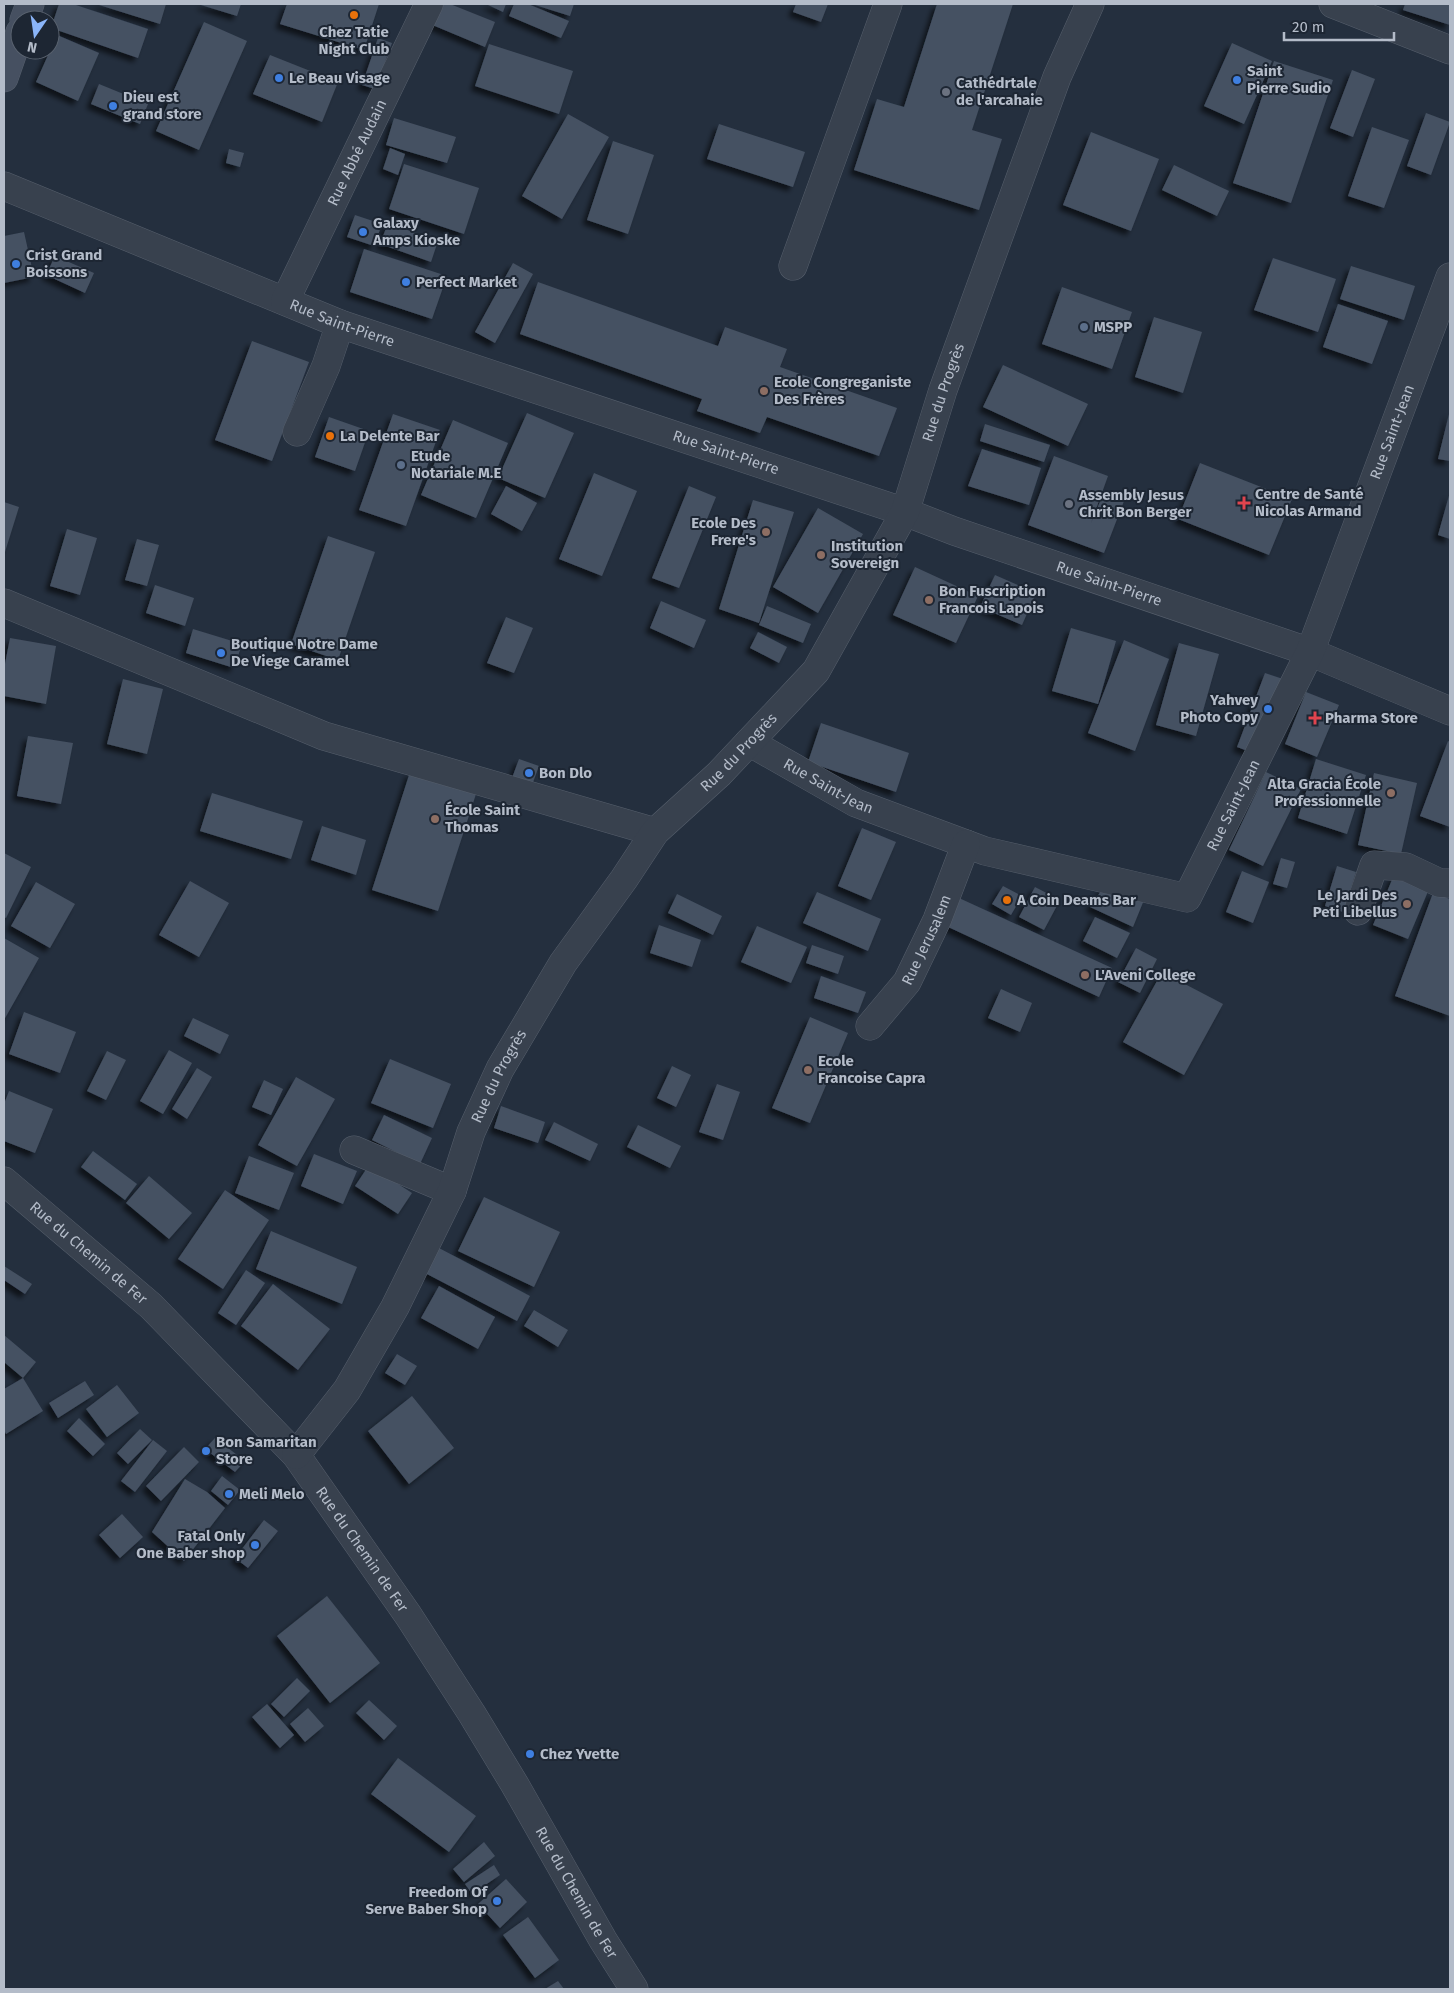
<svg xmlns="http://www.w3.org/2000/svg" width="1454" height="1993" viewBox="0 0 1454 1993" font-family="'Fira Sans',sans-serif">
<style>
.building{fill:#455162;filter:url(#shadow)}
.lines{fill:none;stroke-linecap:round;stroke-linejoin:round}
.street-casing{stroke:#565f6c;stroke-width:29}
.secondary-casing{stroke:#565f6c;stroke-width:29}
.street{stroke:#38414e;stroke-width:28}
.secondary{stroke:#465061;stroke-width:28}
.food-dot{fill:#e8710a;stroke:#1d2633;stroke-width:2}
.shop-dot{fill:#3f7fe0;stroke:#1d2633;stroke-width:2}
.worship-dot{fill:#6b7280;stroke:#1d2633;stroke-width:2}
.service-dot{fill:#5c6f8a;stroke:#1d2633;stroke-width:2}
.education-dot{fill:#8d6e63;stroke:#1d2633;stroke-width:2}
.health-dot{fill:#e0444e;stroke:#1d2633;stroke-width:2}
.labels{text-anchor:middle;stroke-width:4;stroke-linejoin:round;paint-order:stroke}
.poi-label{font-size:15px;font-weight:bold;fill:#b4bcc9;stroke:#1d2633;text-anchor:start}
.street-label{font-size:15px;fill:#b4bcc9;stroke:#1d2633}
</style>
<defs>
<filter id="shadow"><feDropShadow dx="-4.5" dy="4.5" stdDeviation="2.5" flood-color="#0009"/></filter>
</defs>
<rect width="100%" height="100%" fill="#242f3e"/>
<!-- building -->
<path class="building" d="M59,4H73L148,29L138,58L51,28Z
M96,4H166L160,24Z
M202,4H241L237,16L201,5Z
M287,4H379L364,50L280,24Z
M438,4H450L495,22L485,47L430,24Z
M486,4H506L503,12Z
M514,4H528L569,21L561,38L509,16Z
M532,4H574L570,16Z
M796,4H828L821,22L793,12Z
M937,4H1013L972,130L1002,139L979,210L854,170L877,99L904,107Z
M1405,4H1450V25L1403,10Z
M204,22L247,41L199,150L156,131Z
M57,35L99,53L78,101L36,82Z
M378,38L392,43L375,89L362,85Z
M1232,43L1272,61L1244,124L1204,106Z
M489,44L573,71L559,114L475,86Z
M270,55L338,82L322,122L253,94Z
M1274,61L1333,80L1291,203L1233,183Z
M1352,70L1375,79L1353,137L1330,128Z
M99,84L148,104L140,124L91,104Z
M1426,113L1450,122L1431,175L1407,166Z
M568,114L609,137L562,219L522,196Z
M394,118L456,137L447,163L386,145Z
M719,124L805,152L793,187L707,159Z
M1372,127L1409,140L1384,208L1348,196Z
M1091,132L1159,159L1131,231L1063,205Z
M613,141L654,155L628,234L587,220Z
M390,148L405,154L398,175L383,169Z
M229,149L244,153L240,167L226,163Z
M404,164L479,188L464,234L389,209Z
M1174,165L1229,191L1217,216L1162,190Z
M355,215L382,224L374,246L347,237Z
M388,223L438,241L431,262L380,244Z
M24,232L34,277L4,283V236Z
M364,249L447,276L432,319L350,292Z
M55,256L94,273L85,293L46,275Z
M1273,258L1336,279L1318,332L1254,310Z
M513,263L533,274L495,343L475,332Z
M1351,266L1415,286L1404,320L1340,299Z
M538,282L718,346L725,327L787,349L780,367L897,408L879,456L767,417L760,433L697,411L702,399L520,334Z
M1062,287L1132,312L1112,369L1042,344Z
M1338,304L1388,321L1372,364L1323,347Z
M1154,317L1202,332L1183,393L1135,377Z
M252,341L309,362L272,461L215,440Z
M1003,365L1088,404L1068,446L983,407Z
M1450,410V461L1438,459Z
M527,413L574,433L545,498L498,478Z
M393,414L440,430L406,526L359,510Z
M329,417L369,431L355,471L315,457Z
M453,420L508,443L476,518L421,495Z
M985,424L1050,445L1044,462L980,441Z
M982,449L1041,468L1029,505L968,486Z
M1054,456L1108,476L1091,523L1104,492L1124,501L1104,553L1028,525Z
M1200,463L1292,499L1269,555L1178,519Z
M594,473L637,491L602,576L559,559Z
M506,486L537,503L522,531L491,514Z
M689,486L716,497L679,588L652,578Z
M1450,492V539L1438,535Z
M753,500L794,512L759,623L719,609Z
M4,502L19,507L4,555Z
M818,508L863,534L818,613L773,587Z
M67,529L97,538L80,595L50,586Z
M328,536L375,552L338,660L291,644Z
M137,539L159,545L147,586L125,580Z
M915,567L978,596L956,643L893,615Z
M995,575L1036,593L1022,625L980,607Z
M155,585L194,598L185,626L146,613Z
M661,601L706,620L694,648L650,628Z
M767,606L811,624L803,643L759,625Z
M506,617L533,628L514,673L487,663Z
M1071,628L1116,641L1098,704L1052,691Z
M193,629L242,644L234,668L186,653Z
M758,632L787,647L779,663L750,648Z
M10,638L56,646L46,704L4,696V669Z
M1124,640L1169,659L1135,751L1088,733Z
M1179,643L1219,654L1196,736L1156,725Z
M1265,673L1289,681L1261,756L1237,747Z
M123,679L163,689L147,754L107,744Z
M1306,692L1339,705L1317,757L1285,744Z
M821,723L909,753L896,792L808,762Z
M28,736L73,743L61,804L17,796Z
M1448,741L1450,742V827L1420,816Z
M519,759L539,766L532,785L512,778Z
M1316,759L1366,775L1347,834L1298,818Z
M410,772L476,794L438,911L372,890Z
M1266,772L1301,789L1263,866L1229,850Z
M1374,773L1417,783L1401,854L1358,845Z
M212,793L303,821L291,859L200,831Z
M322,826L366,840L356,875L311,860Z
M862,828L896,842L871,900L838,886Z
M4,853L31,867L6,918L4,917Z
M1281,858L1295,862L1287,888L1273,884Z
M1337,866L1356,872L1343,912L1325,906Z
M1242,871L1269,882L1253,923L1226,912Z
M1394,875L1429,889L1408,939L1373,925Z
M190,881L229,903L199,957L159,935Z
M36,882L75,904L50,948L11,926Z
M1003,886L1022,896L1011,915L992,904Z
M1035,887L1060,900L1044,930L1019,917Z
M1103,888L1144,900L1133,927L1090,907Z
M817,892L881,919L868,951L803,923Z
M1433,893L1450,899V1016L1395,996Z
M677,894L722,916L713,935L668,913Z
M959,898L1112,968L1099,997L946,926Z
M1095,917L1130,933L1117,958L1083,941Z
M659,925L701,940L692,967L650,953Z
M757,926L807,947L791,983L741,962Z
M4,938L39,958L4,1020Z
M812,945L844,956L838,974L806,963Z
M1136,948L1157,959L1140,993L1118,982Z
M1162,972L1223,1004L1184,1075L1123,1042Z
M821,976L866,992L858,1013L814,998Z
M1001,989L1032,1003L1020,1032L988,1018Z
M24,1012L76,1032L60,1073L9,1054Z
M810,1017L848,1033L810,1123L772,1108Z
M193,1018L229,1035L220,1054L184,1036Z
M169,1050L192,1063L163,1114L140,1101Z
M107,1051L126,1060L106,1100L87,1091Z
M390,1059L451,1084L433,1128L371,1103Z
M672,1066L691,1075L676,1107L657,1098Z
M197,1068L212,1077L187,1119L172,1109Z
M296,1077L335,1099L297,1166L258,1145Z
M264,1080L283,1089L271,1115L252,1107Z
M717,1084L740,1092L723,1140L699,1132Z
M9,1091L53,1109L35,1153L4,1141V1104Z
M501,1106L545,1122L538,1143L494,1128Z
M384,1115L432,1138L420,1164L372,1140Z
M554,1122L598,1144L590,1161L545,1140Z
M638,1125L681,1146L670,1168L627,1147Z
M93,1151L137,1184L125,1200L81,1167Z
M314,1154L357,1171L343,1204L301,1186Z
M249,1156L294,1173L279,1210L235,1193Z
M369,1165L412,1193L398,1214L355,1186Z
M149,1176L192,1213L169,1239L126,1203Z
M225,1190L269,1220L223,1289L178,1259Z
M484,1197L560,1232L534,1287L458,1251Z
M271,1231L357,1267L342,1304L256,1269Z
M439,1248L530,1296L517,1321L425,1273Z
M4,1266L32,1284L25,1294L4,1280Z
M246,1270L265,1283L236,1325L218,1313Z
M273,1284L330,1329L298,1370L241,1326Z
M439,1286L495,1317L478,1349L421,1318Z
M534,1310L568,1330L558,1347L524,1326Z
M4,1335L36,1362L23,1378L43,1411L6,1434L4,1430V1389L23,1378L4,1362Z
M397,1354L417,1366L405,1385L385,1373Z
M85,1381L94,1395L58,1418L49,1403Z
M117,1385L139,1413L107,1437L86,1409Z
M412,1396L454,1448L409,1484L368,1431Z
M79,1418L105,1444L93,1456L67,1431Z
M140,1429L152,1440L128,1464L117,1453Z
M215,1438L245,1461L235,1472L205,1449Z
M153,1440L167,1451L135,1492L121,1481Z
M184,1447L199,1462L161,1501L146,1486Z
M222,1476L240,1490L228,1505L211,1491Z
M185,1479L207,1492L225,1508L184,1561L152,1532Z
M122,1514L143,1537L120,1558L99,1535Z
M264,1520L278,1531L248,1568L235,1558Z
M327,1596L380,1663L330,1703L277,1636Z
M297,1678L310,1691L284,1717L271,1704Z
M369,1700L397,1726L384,1740L356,1713Z
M267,1704L294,1735L280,1748L252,1717Z
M308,1708L324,1726L305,1742L290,1724Z
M398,1758L476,1816L449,1852L371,1794Z
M484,1842L495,1856L464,1882L453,1869Z
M494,1865L500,1875L472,1894L465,1884Z
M506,1879L527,1902L500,1928L478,1904Z
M528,1917L559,1960L535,1978L503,1935Z
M558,1981L564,1989H545Z"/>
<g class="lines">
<defs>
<g id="street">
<path d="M1333,4L1450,50"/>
<path id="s1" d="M4,186L340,324L905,512L954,531L1310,652L1450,711"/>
<path d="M793,266L888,4"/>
<path id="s2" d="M285,301L429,4"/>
<path d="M297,432L326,366L340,324"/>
<path d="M4,603L324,736L655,832"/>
<path id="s3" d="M749,742L856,803L985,851L1187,898L1310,652L1450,277"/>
<path d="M1358,911L1374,865L1406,867L1440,883H1450"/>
<path id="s4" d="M870,1026L907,982L937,920L966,844"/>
<path d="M354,1150L452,1191"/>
<path id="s5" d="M4,1181L151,1306L296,1455L408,1615L472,1714L515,1785L603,1940L634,1989"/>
<path id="s6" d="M296,1455L347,1390L395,1307L452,1191L471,1132L500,1069L563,963L624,879L655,832L719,774L816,671L905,512L943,390L992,255L1057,77L1090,4"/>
</g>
<path id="secondary" d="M24,20L30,4
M4,78L20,32"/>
</defs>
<!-- street casing -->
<use href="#street" class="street-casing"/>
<!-- secondary casing -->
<use href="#secondary" class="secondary-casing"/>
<!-- street -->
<use href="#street" class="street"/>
<!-- secondary -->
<use href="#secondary" class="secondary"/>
</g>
<!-- markers -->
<g class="food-dot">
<circle cx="354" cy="15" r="5"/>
<circle cx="330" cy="436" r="5"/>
<circle cx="1007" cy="900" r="5"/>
</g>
<g class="shop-dot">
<circle cx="279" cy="78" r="5"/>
<circle cx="1237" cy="80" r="5"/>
<circle cx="113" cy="106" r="5"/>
<circle cx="363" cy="232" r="5"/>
<circle cx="16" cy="264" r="5"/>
<circle cx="406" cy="282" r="5"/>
<circle cx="221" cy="653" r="5"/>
<circle cx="1268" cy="709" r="5"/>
<circle cx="529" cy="773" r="5"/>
<circle cx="206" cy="1451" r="5"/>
<circle cx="229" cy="1494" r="5"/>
<circle cx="255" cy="1545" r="5"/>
<circle cx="530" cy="1754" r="5"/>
<circle cx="497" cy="1901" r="5"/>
</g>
<g class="worship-dot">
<circle cx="946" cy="92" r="5"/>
<circle cx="1069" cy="504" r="5"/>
</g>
<g class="service-dot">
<circle cx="1084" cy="327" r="5"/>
<circle cx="401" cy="465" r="5"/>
</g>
<g class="education-dot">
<circle cx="764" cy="391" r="5"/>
<circle cx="766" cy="532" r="5"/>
<circle cx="821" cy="555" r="5"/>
<circle cx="929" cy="600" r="5"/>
<circle cx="1391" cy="793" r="5"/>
<circle cx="435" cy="819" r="5"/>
<circle cx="1407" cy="904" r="5"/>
<circle cx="1085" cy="975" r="5"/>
<circle cx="808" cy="1070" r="5"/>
</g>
<g class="health-dot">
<path d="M1241.5 495.5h5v5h5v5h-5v5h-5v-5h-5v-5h5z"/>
<path d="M1312.5 710.5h5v5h5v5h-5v5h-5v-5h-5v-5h5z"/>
</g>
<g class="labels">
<!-- poi labels -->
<g class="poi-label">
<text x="354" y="37" text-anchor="middle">Chez Tatie<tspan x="354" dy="17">Night Club</tspan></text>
<text x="1247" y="76">Saint<tspan x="1247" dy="17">Pierre Sudio</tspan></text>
<text x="289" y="83">Le Beau Visage</text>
<text x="956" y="88">Cathédrtale<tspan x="956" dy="17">de l'arcahaie</tspan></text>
<text x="123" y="102">Dieu est<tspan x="123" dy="17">grand store</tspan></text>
<text x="373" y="228">Galaxy<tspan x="373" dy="17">Amps Kioske</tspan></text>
<text x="26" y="260">Crist Grand<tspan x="26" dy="17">Boissons</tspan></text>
<text x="416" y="287">Perfect Market</text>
<text x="1094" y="332">MSPP</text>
<text x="774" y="387">Ecole Congreganiste<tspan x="774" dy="17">Des Frères</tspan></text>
<text x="340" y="441">La Delente Bar</text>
<text x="411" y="461">Etude<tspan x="411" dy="17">Notariale M.E</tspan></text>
<text x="1255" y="499">Centre de Santé<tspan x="1255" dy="17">Nicolas Armand</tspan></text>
<text x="1079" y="500">Assembly Jesus<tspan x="1079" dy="17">Chrit Bon Berger</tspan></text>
<text x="756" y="528" text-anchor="end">Ecole Des<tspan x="756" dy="17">Frere's</tspan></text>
<text x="831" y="551">Institution<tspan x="831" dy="17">Sovereign</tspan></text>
<text x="939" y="596">Bon Fuscription<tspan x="939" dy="17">Francois Lapois</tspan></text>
<text x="231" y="649">Boutique Notre Dame<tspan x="231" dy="17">De Viege Caramel</tspan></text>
<text x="1258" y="705" text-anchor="end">Yahvey<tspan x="1258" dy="17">Photo Copy</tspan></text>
<text x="1325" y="723">Pharma Store</text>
<text x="539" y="778">Bon Dlo</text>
<text x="1381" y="789" text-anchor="end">Alta Gracia École<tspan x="1381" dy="17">Professionnelle</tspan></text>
<text x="445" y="815">École Saint<tspan x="445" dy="17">Thomas</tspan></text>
<text x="1397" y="900" text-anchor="end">Le Jardi Des<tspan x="1397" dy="17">Peti Libellus</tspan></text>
<text x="1017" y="905">A Coin Deams Bar</text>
<text x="1095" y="980">L'Aveni College</text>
<text x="818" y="1066">Ecole<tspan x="818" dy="17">Francoise Capra</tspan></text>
<text x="216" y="1447">Bon Samaritan<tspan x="216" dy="17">Store</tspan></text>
<text x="239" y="1499">Meli Melo</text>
<text x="245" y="1541" text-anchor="end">Fatal Only<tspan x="245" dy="17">One Baber shop</tspan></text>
<text x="540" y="1759">Chez Yvette</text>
<text x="487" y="1897" text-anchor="end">Freedom Of<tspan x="487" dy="17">Serve Baber Shop</tspan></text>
</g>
<!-- street labels -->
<g class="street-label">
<text dy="5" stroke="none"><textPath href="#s2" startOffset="165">Rue Abbé Audain</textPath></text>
<text dy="5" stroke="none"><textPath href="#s1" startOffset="365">Rue Saint-Pierre</textPath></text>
<text dy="5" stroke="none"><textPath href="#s6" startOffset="1258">Rue du Progrès</textPath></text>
<text dy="5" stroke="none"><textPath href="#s3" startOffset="978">Rue Saint-Jean</textPath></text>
<text dy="5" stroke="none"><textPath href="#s1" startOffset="770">Rue Saint-Pierre</textPath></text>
<text dy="5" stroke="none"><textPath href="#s1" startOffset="1175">Rue Saint-Pierre</textPath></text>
<text dy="5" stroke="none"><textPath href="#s6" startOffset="838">Rue du Progrès</textPath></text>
<text dy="5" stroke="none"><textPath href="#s3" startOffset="91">Rue Saint-Jean</textPath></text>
<text dy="5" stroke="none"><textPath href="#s3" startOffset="572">Rue Saint-Jean</textPath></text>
<text dy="5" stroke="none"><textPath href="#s4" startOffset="104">Rue Jerusalem</textPath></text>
<text dy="5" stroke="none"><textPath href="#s6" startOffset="432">Rue du Progrès</textPath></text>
<text dy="5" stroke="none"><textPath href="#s5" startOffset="111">Rue du Chemin de Fer</textPath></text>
<text dy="5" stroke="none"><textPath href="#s5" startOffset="516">Rue du Chemin de Fer</textPath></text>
<text dy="5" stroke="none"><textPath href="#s5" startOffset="921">Rue du Chemin de Fer</textPath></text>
</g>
</g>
<!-- border -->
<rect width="1454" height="1993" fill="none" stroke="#b4bcc9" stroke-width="10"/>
<!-- north arrow -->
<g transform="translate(35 35) rotate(193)"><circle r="24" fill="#1d2633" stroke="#59626f"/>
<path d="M0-4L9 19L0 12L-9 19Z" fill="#8ab4f8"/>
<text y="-8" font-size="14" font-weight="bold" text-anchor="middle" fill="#b4bcc9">N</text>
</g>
<!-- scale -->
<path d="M1284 32v8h110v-8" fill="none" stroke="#b4bcc9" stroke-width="2.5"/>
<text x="1292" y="32" font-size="15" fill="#b4bcc9" stroke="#1d2633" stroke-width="4" paint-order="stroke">20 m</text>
</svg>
